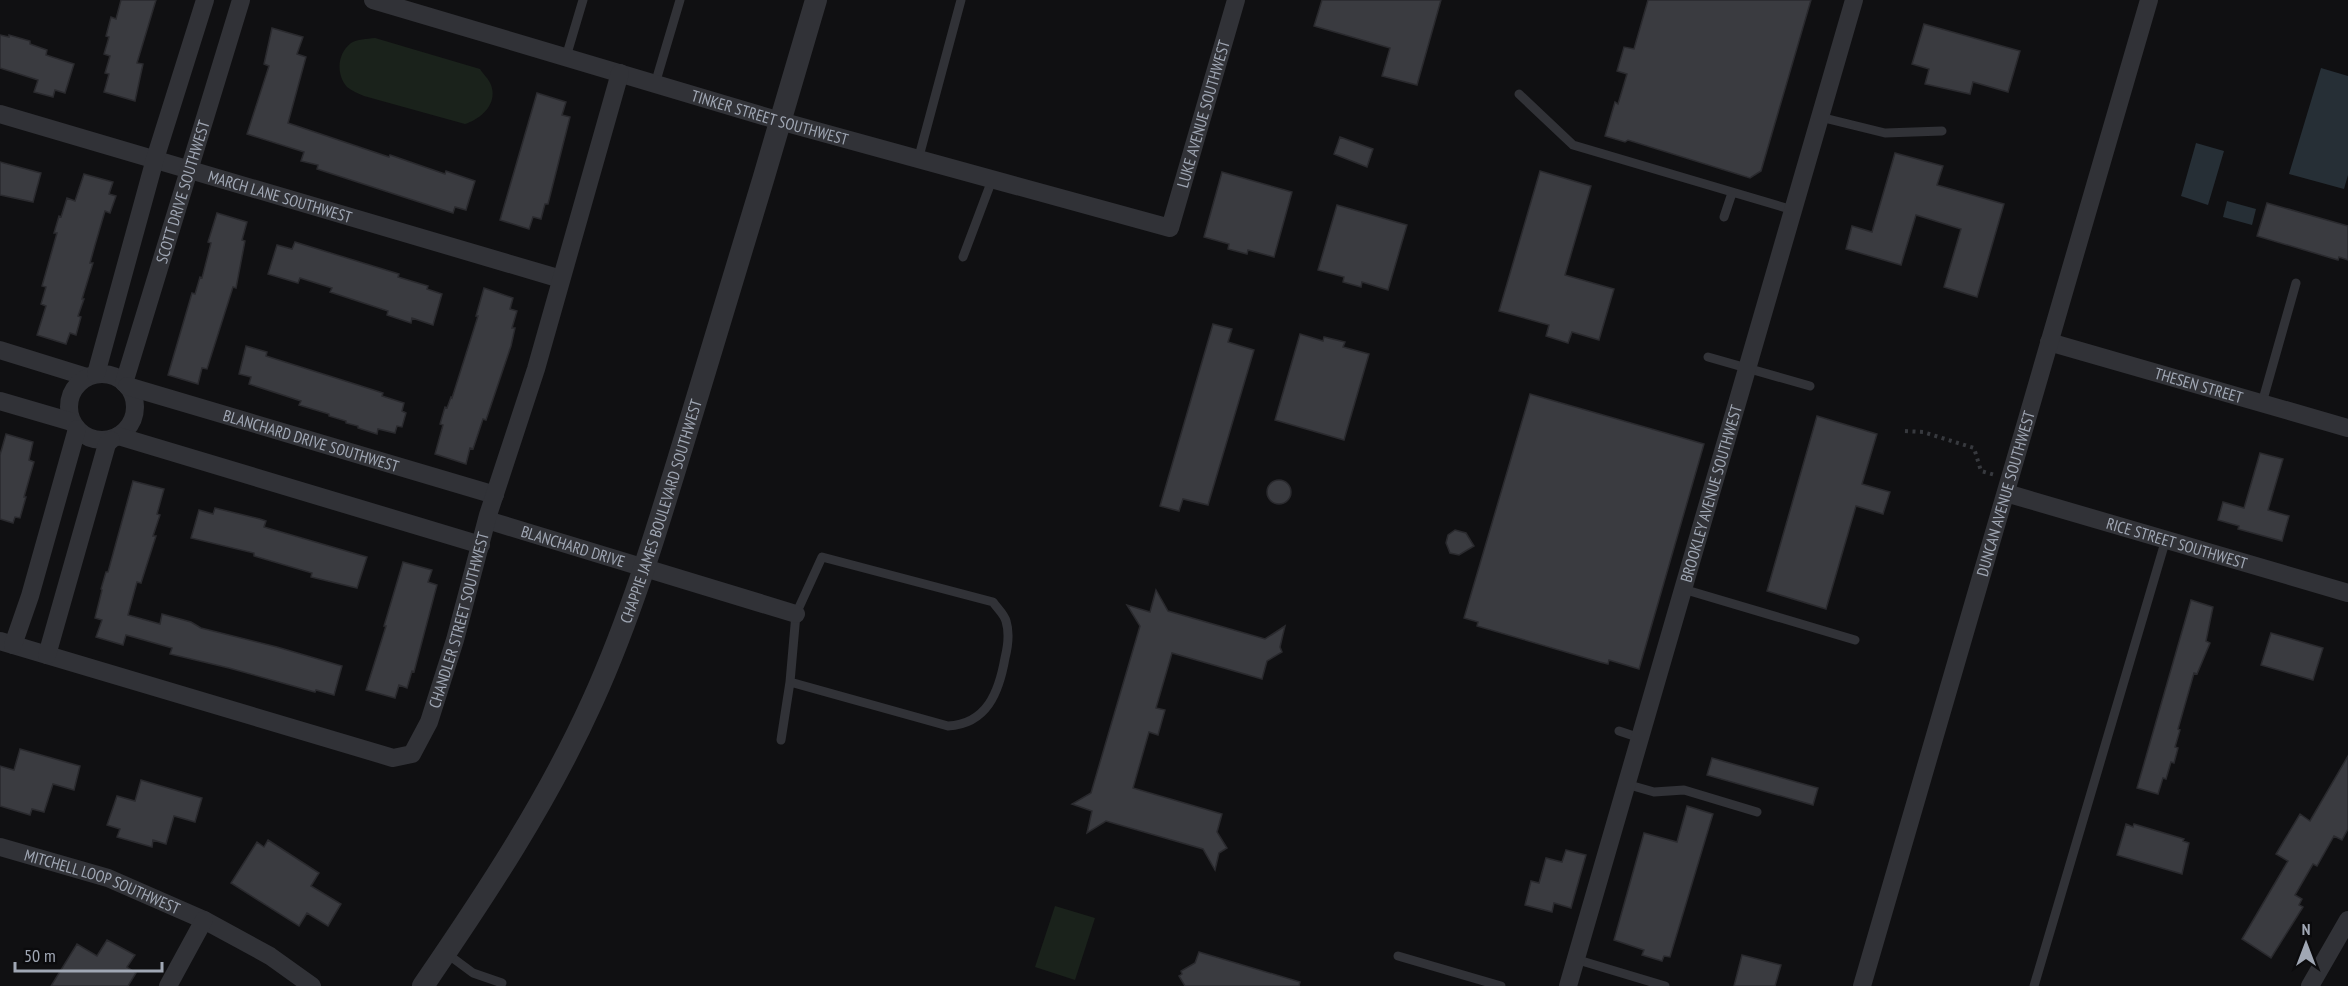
<svg xmlns="http://www.w3.org/2000/svg" width="2348" height="986" viewBox="0 0 2348 986" font-family="'PT Sans Narrow',sans-serif">
<style>
.green{fill:#1a221b}
.water{fill:#262f36}
.building{fill:#3a3b40;stroke:#2a2a2e;stroke-width:1.5}
.lines{fill:none;stroke-linecap:round;stroke-linejoin:round}
.path{stroke:#37393e;stroke-width:4;stroke-dasharray:3 4.5;stroke-linecap:butt}
.service{stroke:#313237;stroke-width:9}
.minor{stroke:#313237;stroke-width:18}
.tertiary{stroke:#313237;stroke-width:22}
.labels{text-anchor:middle;stroke-width:4.5;stroke-linejoin:round;paint-order:stroke}
.street-label{font-size:16px;fill:#a0a7b4;stroke:#0b0b0d}
</style>
<rect width="100%" height="100%" fill="#101012"/>
<!-- green -->
<path class="green" d="M375,38L480,69C483,74 489,79 491,85C498,104 481,119 465,124L364,96C359,94 352,91 347,87C336,74 337,54 351,43C357,39 367,39 375,38Z
M1055,906L1095,918L1075,980L1035,967Z"/>
<!-- water -->
<path class="water" d="M2321,68L2348,76V175L2344,189L2289,174Z
M2196,143L2224,151L2208,205L2181,196Z
M2227,201L2256,209L2252,225L2223,217Z"/>
<!-- building -->
<path class="building" d="M121,0H156L137,63L143,64L135,101L104,92L109,74L105,73L110,56L104,54L109,37L106,36L111,17L116,19Z
M1322,0H1441L1417,85L1382,76L1390,48L1314,26Z
M1648,0H1811L1761,171L1750,178L1628,140L1625,142L1605,136L1615,102L1618,104L1627,74L1617,71L1624,47L1634,49Z
M1924,24L2020,51L2008,92L1973,82L1970,94L1925,84L1929,69L1912,64Z
M272,28L303,37L297,54L306,57L288,123L389,157L390,155L445,174L446,171L475,181L466,210L455,207L453,213L317,169L318,165L301,161L304,152L247,134L269,66L264,64Z
M0,35L9,37V35L30,41V44L47,50L46,55L74,64L65,93L55,90L53,97L34,92L38,80L0,68Z
M537,93L566,102L562,115L570,117L548,204H545L541,219L533,217L529,229L500,220Z
M1340,137L1373,149L1367,167L1334,154Z
M1895,153L1943,166L1937,185L2004,204L1977,297L1944,287L1961,229L1916,215L1901,265L1846,249L1852,226L1872,232Z
M0,162L41,173L33,202L0,195Z
M1540,171L1591,186L1565,275L1614,289L1599,340L1572,332L1568,343L1546,336L1549,325L1499,311Z
M1222,172L1292,192L1274,257L1248,250L1247,254L1228,249L1229,244L1204,237Z
M84,174L113,182L109,194L116,196L110,213L105,211L95,245L90,263H93L82,299H84L78,316L81,317L76,335L70,333L66,344L37,335L46,306L41,304L46,287L42,286L57,233H54L59,216L61,217L67,198L75,201Z
M2267,203L2348,226V260L2339,257L2338,260L2257,236Z
M1337,205L1407,225L1388,290L1362,282L1361,287L1343,282L1344,277L1318,270Z
M217,213L247,222L242,240L245,241L236,288L233,287L207,369L202,368L198,384L168,375L192,293L195,294L200,277L202,278L211,243L208,242Z
M295,242L399,274L398,277L428,286L427,289L442,294L433,325L412,318L411,323L387,315L388,311L330,292L332,288L300,278L298,283L268,274L277,245L292,249Z
M484,288L513,298L510,309L517,311L512,328H515L511,346L486,420L483,419L473,449L470,448L466,464L435,454L443,425L440,424L445,407L447,408L451,397L452,398L478,316H476Z
M1213,324L1232,329L1228,342L1254,350L1208,505L1183,499L1179,511L1160,506Z
M1300,334L1323,341L1324,337L1345,342L1343,347L1369,354L1344,440L1275,420Z
M246,346L267,352L266,356L358,385L383,393L382,396L404,403L402,411L406,413L402,427L397,426L395,433L378,429L377,434L358,428V426L346,423V421L329,416V414L299,405L301,401L249,384L251,377L239,374Z
M1530,394L1704,444L1639,669L1609,660L1608,664L1600,662L1477,626L1478,622L1464,618Z
M1817,416L1877,434L1862,484L1890,492L1883,514L1856,506L1826,609L1767,591Z
M6,434L33,442L29,460L34,462L24,497H26L20,518L15,517L13,523L0,519V455Z
M2260,453L2283,459L2268,510L2289,516L2282,541L2238,529L2239,526L2218,520L2223,502L2244,508Z
M1267 492a12 12 0 1 1 24 0a12 12 0 1 1-24 0Z
M133,481L164,489L157,514L160,515L153,536H156L141,583L137,582L128,615L160,624L162,614L191,622L201,628L277,647L342,666L334,695L316,690L315,692L229,668L170,654L172,648L126,635L123,645L96,637L102,620L95,618L102,590L101,589L106,572H108Z
M215,508L260,519L266,521L264,527L367,557L357,588L311,577L312,573L254,556V553L191,538L199,510L213,514Z
M1455,530L1466,533L1474,546L1459,555L1450,553L1446,543L1448,535Z
M403,562L432,570L428,582L437,585L414,672L412,671L407,688L399,685L395,698L366,690L386,626H384Z
M1156,590L1168,611L1265,639L1285,626L1280,647L1282,652L1267,661L1262,679L1172,653L1156,708L1165,710L1158,735L1149,732L1133,788L1222,814L1217,832L1227,848L1219,853L1215,870L1203,849L1106,821L1087,833L1092,811L1072,804L1091,793L1140,626L1127,605L1150,612Z
M2191,600L2213,607L2206,641L2210,643L2197,674L2194,673L2178,729L2180,730L2175,747L2178,748L2174,763L2171,762L2166,779L2163,778L2158,794L2137,788Z
M2271,633L2323,648L2313,680L2261,665Z
M20,749L80,766L74,790L53,784L44,812L32,809L30,815L0,806V766L14,770Z
M2348,756V829L2342,840L2334,836L2317,866L2313,864L2295,895L2302,899L2299,905L2303,907L2271,958L2242,939L2288,861L2276,854L2300,814L2310,821Z
M1712,758L1818,788L1813,805L1707,775Z
M141,780L202,798L195,822L174,816L166,844L153,840L152,847L117,837L120,829L107,825L117,796L135,801Z
M1687,806L1713,814L1670,957L1664,956L1662,961L1642,955L1644,950L1614,940L1644,833L1677,842Z
M2126,824L2133,827L2134,824L2184,839L2183,841L2189,843L2182,874L2117,855Z
M268,840L319,873L311,886L341,904L328,926L307,913L299,926L231,883L257,842L264,847Z
M1566,850L1586,855L1571,908L1554,903L1552,912L1525,905L1531,881L1539,883L1546,858L1562,862Z
M107,940L135,955L127,967L136,973L128,986H51L77,944L97,956Z
M1199,952L1300,982L1299,986H1185L1179,976L1182,974L1181,971L1195,963Z
M1742,955L1781,965L1775,986H1734Z"/>
<g class="lines">
<!-- path -->
<path class="path" d="M1905,431L1923,432L1974,448L1981,471L1995,475"/>
<!-- service -->
<path class="service" d="M566,57L583,0
M655,84L680,0
M1519,94L1573,145L1793,210
M1820,117L1885,133L1942,131
M918,160L961,0
M1724,217L1732,193
M963,257L992,180
M1708,357L1810,386
M2262,403L2296,283
M822,557L993,602C997,608 1004,614 1006,621C1010,634 1008,646 1005,658C999,692 987,724 948,726L790,682L796,614Z
M1683,589L1855,640
M1619,731L1640,738
M781,740L790,682
M1626,784L1654,792L1684,790L1757,812
M446,953L473,973L502,983
M1398,956L1501,986
M1575,959L1665,986
M2034,986L2166,539"/>
<!-- minor -->
<g class="minor">
<path id="s1" d="M373,0L780,121L1170,228L1236,0"/>
<path id="s2" d="M0,114L561,279"/>
<path id="s3" d="M2049,342L2348,428"/>
<path d="M0,350L87,377"/>
<circle cx="102" cy="407" r="33"/>
<path d="M96,374L155,159L205,0"/>
<path id="s4" d="M124,383L241,0"/>
<path id="s5" d="M127,386L495,495"/>
<path d="M0,401L72,422"/>
<path d="M118,436L481,545"/>
<path id="s6" d="M2006,493L2348,593"/>
<path id="s7" d="M487,520L796,614"/>
<path id="s8" d="M0,641L393,758L412,754L429,722L455,640L488,515L536,369L620,73"/>
<path d="M13,645L30,596L77,429"/>
<path d="M47,655L107,444L111,440"/>
<path id="s9" d="M0,847L108,878L204,920L270,956L312,986"/>
<path d="M168,986L204,920"/>
<path id="s10" d="M1568,986L1854,0"/>
<path id="s11" d="M1862,986L2149,0"/>
<path d="M2310,986L2348,920"/>
</g>
<!-- tertiary -->
<path class="tertiary" id="s12" d="M423,986C486,894 547,802 593,700C635,607 663,509 693,411C735,275 776,137 816,0"/>
</g>
<g class="labels">
<!-- street labels -->
<g class="street-label">
<text dy="6" stroke="none"><textPath href="#s1" startOffset="948">LUKE AVENUE SOUTHWEST</textPath></text>
<text dy="6" stroke="none"><textPath href="#s1" startOffset="414">TINKER STREET SOUTHWEST</textPath></text>
<text dy="6" stroke="none"><textPath href="#s4" startOffset="200">SCOTT DRIVE SOUTHWEST</textPath></text>
<text dy="6" stroke="none"><textPath href="#s2" startOffset="292">MARCH LANE SOUTHWEST</textPath></text>
<text dy="6" stroke="none"><textPath href="#s3" startOffset="156">THESEN STREET</textPath></text>
<text dy="6" stroke="none"><textPath href="#s5" startOffset="192">BLANCHARD DRIVE SOUTHWEST</textPath></text>
<text dy="6" stroke="none"><textPath href="#s10" startOffset="513">BROOKLEY AVENUE SOUTHWEST</textPath></text>
<text dy="6" stroke="none"><textPath href="#s11" startOffset="513">DUNCAN AVENUE SOUTHWEST</textPath></text>
<text dy="6" stroke="none"><textPath href="#s12" startOffset="534">CHAPPIE JAMES BOULEVARD SOUTHWEST</textPath></text>
<text dy="6" stroke="none"><textPath href="#s6" startOffset="178">RICE STREET SOUTHWEST</textPath></text>
<text dy="6" stroke="none"><textPath href="#s7" startOffset="90">BLANCHARD DRIVE</textPath></text>
<text dy="6" stroke="none"><textPath href="#s8" startOffset="572">CHANDLER STREET SOUTHWEST</textPath></text>
<text dy="6" stroke="none"><textPath href="#s9" startOffset="108">MITCHELL LOOP SOUTHWEST</textPath></text>
</g>
</g>
<!-- north arrow -->
<g transform="translate(2306 944)" stroke="#0b0b0d" stroke-width="4.5" paint-order="stroke">
<path d="M0-4.5L10 22L0 15L-10 22Z" fill="#a0a7b4"/>
<text y="-9" font-size="16" font-weight="bold" text-anchor="middle" fill="#a0a7b4">N</text>
</g>
<!-- scale -->
<path d="M15 962v9h147v-9" fill="none" stroke="#a0a7b4" stroke-width="3"/>
<text x="24" y="962" font-size="18" fill="#a0a7b4" stroke="#0b0b0d" stroke-width="4.5" paint-order="stroke">50 m</text>
</svg>
